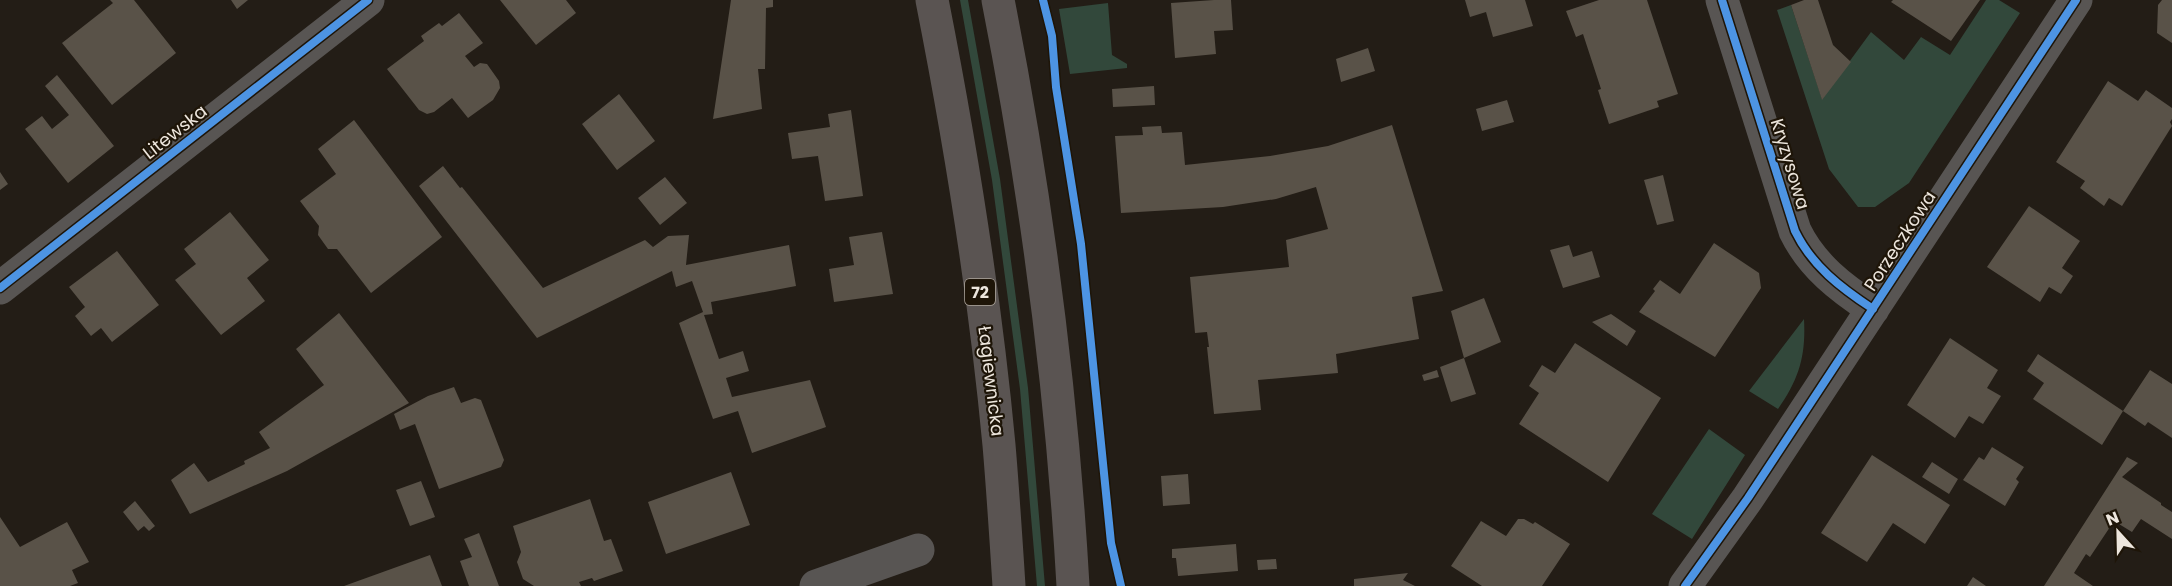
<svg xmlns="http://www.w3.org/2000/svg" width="2172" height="586" viewBox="0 0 2172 586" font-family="Poppins,sans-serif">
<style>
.green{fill:#32483b}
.building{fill:#595248}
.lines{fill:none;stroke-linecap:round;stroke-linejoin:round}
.minor{stroke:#585553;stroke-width:33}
.major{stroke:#5a5452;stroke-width:33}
.cycleway-casing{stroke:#1e1508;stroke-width:11}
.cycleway{stroke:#4d94e3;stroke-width:8}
.labels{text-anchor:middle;stroke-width:4.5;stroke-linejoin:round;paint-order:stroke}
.shield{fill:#1e1508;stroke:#afa79d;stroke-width:1.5}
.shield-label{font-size:16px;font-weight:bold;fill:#ede6dd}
.street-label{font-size:18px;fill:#ede6dd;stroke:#1e1508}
</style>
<rect width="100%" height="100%" fill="#231d16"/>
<!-- green -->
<path class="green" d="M960,0H968L1000,179L1028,388L1045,586H1037L1020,389L992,180Z
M1986,0H1999L2020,13L1909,183L1875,207H1858L1829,169L1777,10L1791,5L1822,99L1871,32L1904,60L1921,37L1950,55Z
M1108,3L1112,55L1127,64V68L1070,74L1059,9Z
M1804,319C1806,356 1799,379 1778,409L1749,391Z
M1709,429L1745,455L1692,539L1652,514Z"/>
<!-- building -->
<path class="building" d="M110,0H134L176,53L112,105L62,43L113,3Z
M231,0H248L237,9Z
M500,0H566L576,13L536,45Z
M731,0H773V7L766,8L765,69H758L762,109L713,119Z
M1214,0H1231L1233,30L1214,31L1216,54L1175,58L1171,3Z
M1465,0H1525L1533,26L1493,37L1486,12L1470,17Z
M1599,0H1647L1678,94L1657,101L1659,107L1609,124L1598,90L1601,89L1583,34L1576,37L1566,11Z
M1804,0H1818L1833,45L1851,62L1822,100L1791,5Z
M1893,0H1980L1951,41L1891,2Z
M2162,0H2172V43L2157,33L2158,5Z
M459,13L483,43L465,56L474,67L480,63L487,64L499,81L500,88L493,100L468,118L452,98L434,112L427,114L419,110L387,69L424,41L421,36L439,23L442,26Z
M1368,48L1375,71L1341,82L1336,59Z
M57,75L114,146L68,183L25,129L42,116L52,129L69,115L45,86Z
M2108,81L2138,101L2146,90L2172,108V119L2170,122L2172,126L2122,206L2109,198L2104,206L2080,188L2085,181L2056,162Z
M1154,86L1155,105L1113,107L1112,89Z
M619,94L655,141L617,170L582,124Z
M1507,100L1514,122L1482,131L1476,109Z
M851,110L863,196L825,201L818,156L792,159L788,133L830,127L828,114Z
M354,120L442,237L371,293L337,249H328L318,235L319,226L300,201L336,174L318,149Z
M1392,125L1443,291L1412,297L1419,339L1336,354L1338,373L1258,380L1261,410L1214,414L1207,347H1209L1207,332L1195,333L1190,277L1289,267L1286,240L1328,229L1316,187L1276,199L1223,207L1121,213L1115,136L1143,135L1142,127L1161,126L1162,133L1182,132L1185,165L1270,156L1328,146Z
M443,166L460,188L462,187L543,288L645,240L653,247L668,236L689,235L686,265L789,245L796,286L711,302L713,314L704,315L719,359L743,351L749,371L726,378L732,397L810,380L826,427L752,453L738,411L713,419L679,323L703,312L692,281L676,287L672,271L537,338L419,186Z
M0,172L8,184L0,190Z
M1663,175L1674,221L1657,225L1644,180Z
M665,177L687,203L660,225L638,198Z
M2029,206L2080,241L2062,268L2073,276L2061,294L2049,287L2040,302L1987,267Z
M230,212L269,260L247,278L265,301L221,335L175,280L196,264L184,249Z
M882,232L893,294L834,302L829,269L854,265L849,237Z
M1714,243L1759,273L1761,288L1715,357L1639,312L1655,291L1653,289L1660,280L1680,294Z
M1569,245L1573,257L1592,251L1600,277L1563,288L1550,250Z
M117,251L159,305L112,342L101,328L91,336L75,316L85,307L69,287Z
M1484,298L1501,342L1464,358L1451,311Z
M339,313L409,403L287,471L190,514L171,480L194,463L208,482L245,464L244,461L270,448L259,432L324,385L296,349Z
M1611,314L1636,331L1627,346L1592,322Z
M1950,338L1998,370L1987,388L2001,396L1983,424L1969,416L1955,438L1907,405Z
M1575,343L1661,398L1608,482L1519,424L1539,393L1529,386L1542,365L1555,373Z
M2038,354L2123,411L2102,445L2033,399L2044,383L2027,371Z
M1464,358L1476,394L1451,402L1440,367Z
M1437,370L1439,377L1424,381L1422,375Z
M2150,370L2172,384V438L2148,422L2145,426L2123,411Z
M454,387L461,403L475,398L481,400L504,460L501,467L439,489L415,424L400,430L394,414L428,396Z
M1992,447L2024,467L2016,479L2019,482L2005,506L1963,480L1979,457L1984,460Z
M1872,455L1950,505L1925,544L1893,523L1867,562L1821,533Z
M2127,457L2138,463L2122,477L2161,503V505L2172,512V539L2141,519L2132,532L2114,521L2090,557L2086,554L2074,573L2093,586H2044Z
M1932,462L1958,479L1949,494L1922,477Z
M731,472L750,525L666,554L648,502Z
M1188,474L1190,504L1163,506L1161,476Z
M421,481L435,517L410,526L396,490Z
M590,499L604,541L611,539L623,571L594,581L592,578L579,582L581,586H534L523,579L517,562L521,552L513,526Z
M135,501L155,526L149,531L144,526L138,531L123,512Z
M0,517L20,547L67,522L89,562L72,570L78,583L70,586H0Z
M1518,519H1524L1533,524L1535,522L1570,544L1542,586H1482L1451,566L1481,521L1506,536Z
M479,533L499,586H469L460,561L472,557L464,539Z
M1236,544L1238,571L1178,576L1176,558H1172V549Z
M430,555L442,586H344Z
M1276,559L1277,569L1258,570L1257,560Z
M1408,573L1403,580L1415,586H1354V579Z
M1973,577L1986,586H1967Z"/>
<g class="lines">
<!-- minor -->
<path class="minor" d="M1722,0L1795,231C1812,266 1841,288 1873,309
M0,288L368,0
M816,586L918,550
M1685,586L1748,498L2076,0"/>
<!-- major -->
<path class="major" d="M932,0C961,147 985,296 999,445C1003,492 1006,539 1009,586
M998,0C1036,193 1062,390 1073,586"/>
<defs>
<path id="cycleway" d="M1043,0L1052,36L1056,87L1081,244L1111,543L1121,586
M1722,0L1795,231C1812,266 1841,288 1873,309
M0,288L368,0
M1685,586L1748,498L2076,0"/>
</defs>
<!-- cycleway casing -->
<use href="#cycleway" class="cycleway-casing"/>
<!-- cycleway -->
<use href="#cycleway" class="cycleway"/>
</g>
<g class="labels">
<!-- shield labels -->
<rect class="shield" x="965" y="279" width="30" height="26" rx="4.5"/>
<g class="shield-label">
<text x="980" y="298">72</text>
</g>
<!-- street labels -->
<g class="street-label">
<text transform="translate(175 132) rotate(-38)" y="6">Litewska</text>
<text transform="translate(1790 164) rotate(73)" y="6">Kryzysowa</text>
<text transform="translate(1900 241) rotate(-57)" y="6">Porzeczkowa</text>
<text transform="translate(991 381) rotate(83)" y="6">Łagiewnicka</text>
</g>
</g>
<!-- north arrow -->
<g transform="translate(2118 532) rotate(338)" stroke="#1e1508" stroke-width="4.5" paint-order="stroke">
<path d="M0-4.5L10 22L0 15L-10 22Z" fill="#ede6dd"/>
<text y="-9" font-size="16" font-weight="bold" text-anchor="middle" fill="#ede6dd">N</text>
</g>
</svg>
